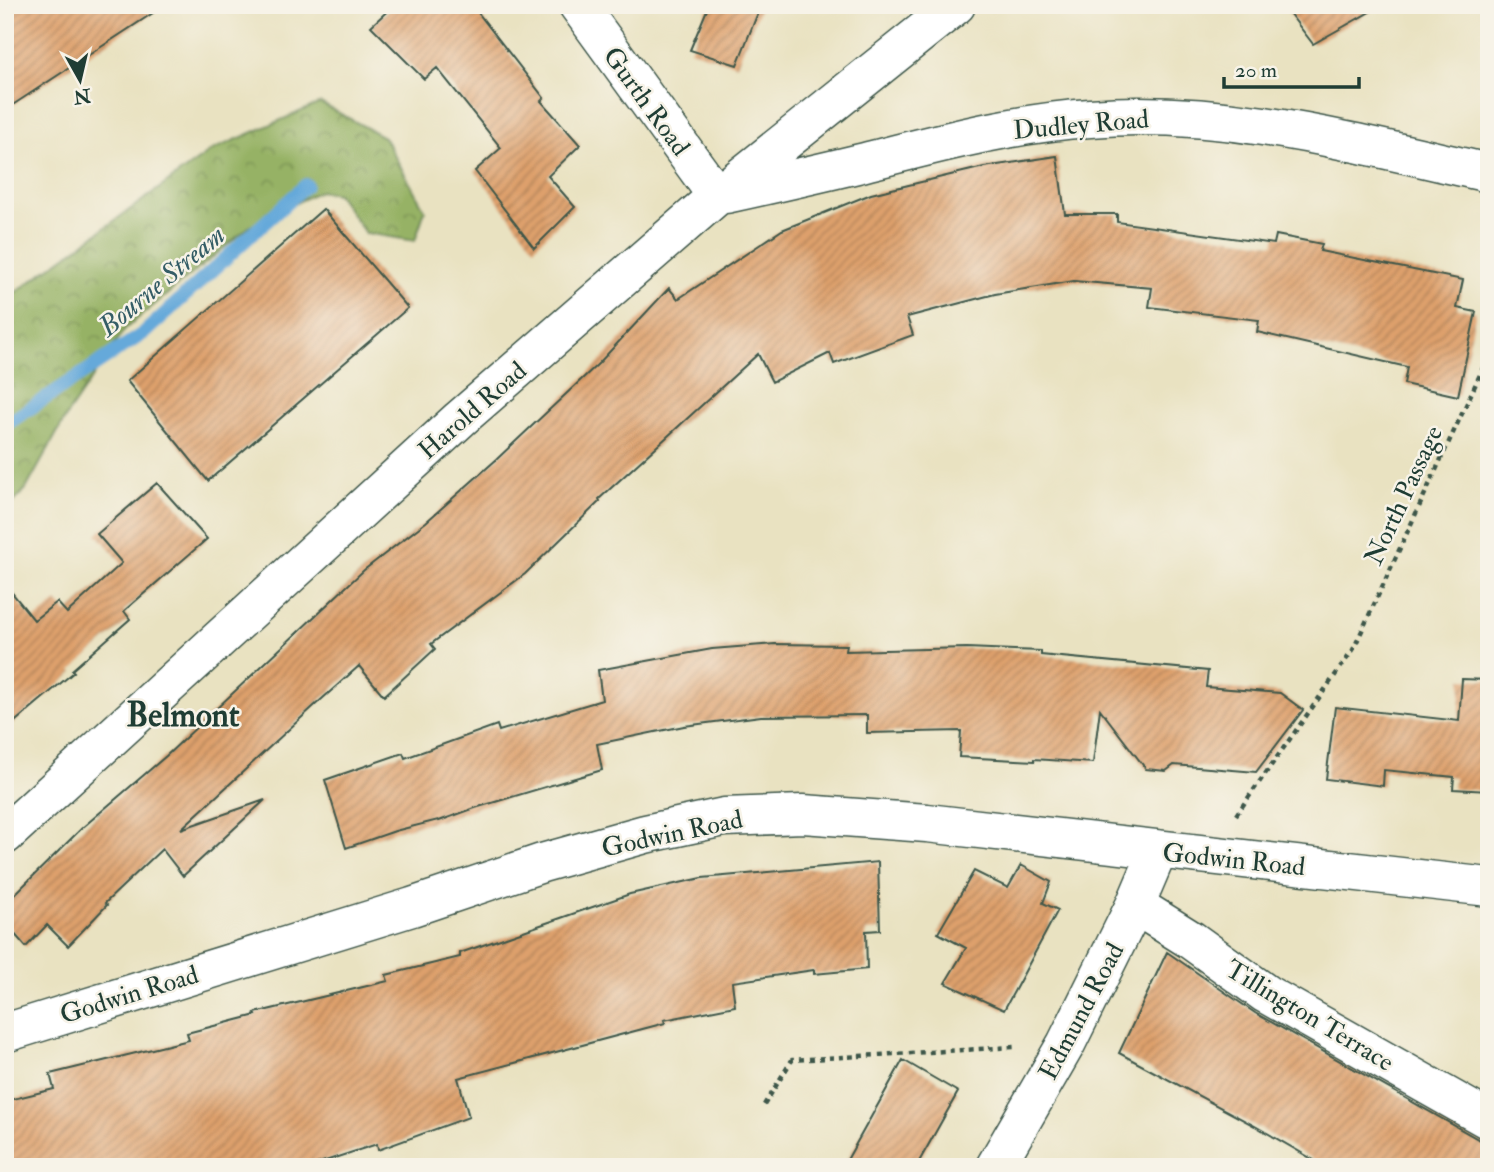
<svg xmlns="http://www.w3.org/2000/svg" width="1494" height="1172" viewBox="0 0 1494 1172" font-family="'IM FELL Double Pica',serif">
<style>
.forest{fill:url(#forest-crowns);stroke:#5a784c;stroke-width:2}
.lines{fill:none;stroke-linecap:round;stroke-linejoin:round}
.stream{stroke:#65a9da;stroke-width:14}
.building{fill:url(#building-hatch)}
.minor-casing{stroke:#3d5649;stroke-width:41}
.path{stroke:#3d5649;stroke-width:4.5;stroke-dasharray:5 5;stroke-linecap:butt}
.minor{stroke:#fff;stroke-width:38}
.labels{text-anchor:middle;stroke-width:5;stroke-linejoin:round;paint-order:stroke}
.street-label{font-size:26px;fill:#1f3d34;stroke:#f7f3e8}
.water-label{font-size:28px;font-style:italic;fill:#345d66;stroke:#f7f3e8}
.district-label{font-size:33px;font-weight:bold;fill:#1f3d34;stroke:#f7f3e8}
</style>
<defs>
<pattern id="forest-crowns" width="20" height="18" patternUnits="userSpaceOnUse" patternTransform="scale(1.75)"><rect width="20" height="18" fill="#96b265"/><path d="M2 6a3 3 0 1 1 6 0M12 15a3 3 0 1 1 6 0" fill="none" stroke="#7a9254"/></pattern>
<pattern id="building-hatch" width="6" height="6" patternUnits="userSpaceOnUse" patternTransform="scale(1.75)"><rect width="6" height="6" fill="#dea06c"/><path d="M-1 1l2-2M0 6l6-6M5 7l2-2" fill="none" stroke="#b3845a"/></pattern>
</defs>
<rect width="100%" height="100%" fill="#f7f3e8"/>
<filter id="ink" filterUnits="userSpaceOnUse"><feTurbulence type="fractalNoise" baseFrequency=".0143" numOctaves="2"/><feDisplacementMap in="SourceGraphic" scale="14" xChannelSelector="R" yChannelSelector="G"/><feConvolveMatrix kernelMatrix="1 2 1 2 8 2 1 2 1" color-interpolation-filters="sRGB"/></filter>
<filter id="wash" filterUnits="userSpaceOnUse"><feTurbulence type="fractalNoise" baseFrequency=".00686" numOctaves="4" result="noise"/><feDisplacementMap in="SourceGraphic" scale="28" xChannelSelector="R" yChannelSelector="G"/><feGaussianBlur stdDeviation="1.57" result="paint"/><feColorMatrix in="noise" values="0 0 0 0 0 0 0 0 0 0 0 0 0 0 0 0 0 1.4 0 .05"/><feComposite in="paint" operator="in"/></filter>
<g filter="url(#wash)">
<rect width="100%" height="100%" fill="#e9e2c1"/>
<!-- forest -->
<path class="forest" d="M320,103L384,137L425,210L415,241L365,233L337,194L319,191L249,227L125,329L67,415L26,489L5,512V300L212,150Z"/>
<g class="lines">
<!-- stream -->
<path class="stream" d="M5,425L144,333L306,185"/>
</g>
<g id="blocks">
<!-- building -->
<path class="building" d="M5,5H165L5,110Z
M394,5H472L544,98L541,101L580,145L548,176L575,207L534,248L475,171L501,148L437,68L424,79L371,26Z
M709,5H761L737,65L690,50Z
M1283,5H1382L1313,44Z
M1057,156L1065,214H1117V222L1274,244L1276,235L1322,244L1320,251L1463,280L1457,308L1476,312L1458,396L1404,384L1407,367L1257,332L1259,320L1149,307L1152,288L1074,281L995,294L907,317L913,335L834,364L830,353L772,382L758,354L599,499L600,501L525,574L431,644L435,649L384,696L359,666L313,707L181,829L265,800L183,876L162,849L105,903L107,905L68,946L47,925L26,947L5,923V904L82,828L166,756L364,570L426,522L497,459L599,363L669,288L678,299L782,230L871,194L984,167Z
M323,209L408,308L208,481L127,381Z
M157,483L207,539L124,611L130,619L72,670L74,672L5,730V584L34,620L57,602L67,613L122,563L97,534Z
M775,644L847,645L846,651L967,648L1041,651V655L1208,671L1206,687L1280,693L1303,710L1256,772L1174,765L1166,771L1146,769L1100,709L1093,763L1034,759V761L959,757L961,731L867,733V715L761,716L684,726L597,744L602,770L475,808L439,821L438,820L395,831L346,848L325,780L403,753L405,758L497,725L499,731L602,700L598,670L712,649Z
M1462,679L1489,680V791L1453,789L1454,777L1384,770L1383,786L1326,779L1335,707L1459,721Z
M878,862L880,930L866,931L867,969L814,974V970L732,982L735,1006L664,1020L665,1023L458,1078L469,1117L378,1150L377,1144L307,1167H5V1101L54,1089L50,1074L189,1040L187,1033L256,1015L255,1013L388,981L386,975L460,957V953L630,894L702,878Z
M1021,865L1051,882L1043,903L1058,910L1004,1010L945,983L966,948L938,933L974,871L1008,888Z
M1167,952L1255,1013L1478,1139L1489,1142V1167H1326L1255,1126L1119,1053Z
M903,1060L958,1092L916,1167H843Z"/>
</g>
</g>
<g filter="url(#ink)">
<use href="#blocks" fill-opacity="0" stroke="#3d5649" stroke-width="2"/>
<g class="lines">
<defs>
<path id="minor" d="M578,5L717,196
M726,194C771,184 816,174 861,163C936,144 1013,123 1090,118C1225,107 1358,144 1489,173
M5,835L460,419L717,196L956,5
M1135,905L1191,940L1266,994L1489,1120
M5,1033L412,907L542,863L645,834L724,817L803,814L927,823L1489,887
M995,1167L1066,1044L1135,905L1158,851"/>
</defs>
<!-- minor casing -->
<use href="#minor" class="minor-casing"/>
<!-- path -->
<path class="path" d="M1236,815L1353,650L1489,355
M764,1105L792,1060L1014,1047
M1048,1160L1059,1167
M594,1167L614,1160"/>
<!-- minor -->
<use href="#minor" class="minor"/>
</g>
</g>
<g class="labels">
<!-- street labels -->
<g class="street-label">
<text transform="translate(647 101) rotate(54)" y="9">Gurth Road</text>
<text transform="translate(1081 124) rotate(-5)" y="9">Dudley Road</text>
<text transform="translate(472 410) rotate(-41)" y="9">Harold Road</text>
<text transform="translate(1403 495) rotate(-65)" y="9">North Passage</text>
<text transform="translate(672 833) rotate(-12)" y="9">Godwin Road</text>
<text transform="translate(1234 859) rotate(6)" y="9">Godwin Road</text>
<text transform="translate(129 994) rotate(-17)" y="9">Godwin Road</text>
<text transform="translate(1081 1011) rotate(-62)" y="9">Edmund Road</text>
<text transform="translate(1310 1015) rotate(31)" y="9">Tillington Terrace</text>
</g>
<!-- water labels -->
<g class="water-label">
<text transform="translate(161 280) rotate(-40)" y="10">Bourne Stream</text>
</g>
<!-- district labels -->
<g class="district-label">
<text x="183" y="726">Belmont</text>
</g>
</g>
<!-- margin -->
<rect width="1494" height="1172" fill="none" stroke="#f7f3e8" stroke-width="28"/>
<!-- north arrow -->
<g transform="translate(80 80) rotate(172)" stroke="#f7f3e8" stroke-width="5" paint-order="stroke">
<path d="M0-5L12 26L0 18L-12 26Z" fill="#1f3d34"/>
<text y="-10" font-size="19" font-weight="bold" text-anchor="middle" fill="#1f3d34">N</text>
</g>
<!-- scale -->
<path d="M1224 77v10h135v-10" fill="none" stroke="#1f3d34" stroke-width="3.5"/>
<text x="1235" y="77" font-size="21" fill="#1f3d34" stroke="#f7f3e8" stroke-width="5" paint-order="stroke">20 m</text>
</svg>
